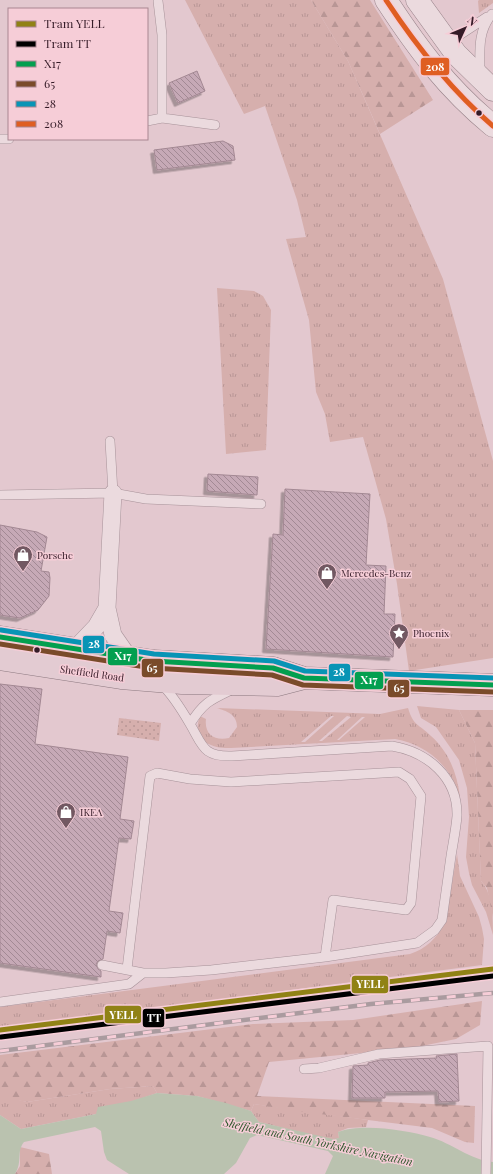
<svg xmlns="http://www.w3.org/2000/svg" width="493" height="1174" viewBox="0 0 493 1174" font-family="'Playfair Display',serif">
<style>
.grass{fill:url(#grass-tufts);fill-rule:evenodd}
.forest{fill:url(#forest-firs)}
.park{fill:url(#park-dots)}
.water{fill:#bac2af}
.building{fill:url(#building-back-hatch);stroke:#a38893;filter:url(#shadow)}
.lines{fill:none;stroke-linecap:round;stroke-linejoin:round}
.lane-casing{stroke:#a79299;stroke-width:10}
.street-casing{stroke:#a79299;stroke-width:18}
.secondary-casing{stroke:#978289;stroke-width:23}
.primary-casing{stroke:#8d7980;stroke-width:23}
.lane{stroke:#ebdade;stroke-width:9}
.street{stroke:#ebdade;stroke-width:17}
.secondary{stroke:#ebdade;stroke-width:22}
.primary{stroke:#e3cbd2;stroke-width:22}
.rail-casing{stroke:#aa9b9f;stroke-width:4.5}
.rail{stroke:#f6cdd7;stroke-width:3;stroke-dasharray:9;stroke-linecap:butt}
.bus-1-casing{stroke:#f6cdd7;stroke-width:8}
.bus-2-casing{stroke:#f6cdd7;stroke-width:8}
.bus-3-casing{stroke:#f6cdd7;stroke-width:8}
.bus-4-casing{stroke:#f6cdd7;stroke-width:8}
.bus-1{stroke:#039f4f;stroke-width:5}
.bus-2{stroke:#7a4b2a;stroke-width:5}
.bus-3{stroke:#0894b5;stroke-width:5}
.bus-4{stroke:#df5e22;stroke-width:5}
.tram-1-casing{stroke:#f6cdd7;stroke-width:8}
.tram-2-casing{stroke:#f6cdd7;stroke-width:8}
.tram-1{stroke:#908215;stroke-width:5}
.tram-2{stroke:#000;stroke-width:5}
.bus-dot{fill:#351b27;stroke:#f6cdd7;stroke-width:1.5}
.labels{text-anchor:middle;stroke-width:3;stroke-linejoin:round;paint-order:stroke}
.poi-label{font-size:10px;fill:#351b27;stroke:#f6cdd7;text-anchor:start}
.street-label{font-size:10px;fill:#351b27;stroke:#f6cdd7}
.water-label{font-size:11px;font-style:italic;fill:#2b562a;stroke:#f6cdd7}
.line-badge{stroke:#f6cdd7;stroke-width:1.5}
.badge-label{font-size:11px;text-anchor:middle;font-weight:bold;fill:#fff}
</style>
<defs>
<pattern id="grass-tufts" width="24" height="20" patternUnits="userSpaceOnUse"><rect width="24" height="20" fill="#d6afad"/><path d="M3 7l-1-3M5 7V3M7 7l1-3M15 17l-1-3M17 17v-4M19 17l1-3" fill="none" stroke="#b89695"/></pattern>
<pattern id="forest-firs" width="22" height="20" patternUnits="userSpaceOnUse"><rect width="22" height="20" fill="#d6afad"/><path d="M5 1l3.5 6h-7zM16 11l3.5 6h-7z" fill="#b89695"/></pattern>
<pattern id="park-dots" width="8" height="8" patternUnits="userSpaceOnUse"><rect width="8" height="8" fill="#d6afad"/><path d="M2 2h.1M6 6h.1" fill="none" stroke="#b89695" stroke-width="1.8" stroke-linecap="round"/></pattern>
<pattern id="building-back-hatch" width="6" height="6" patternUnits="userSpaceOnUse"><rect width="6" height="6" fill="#c6a9b6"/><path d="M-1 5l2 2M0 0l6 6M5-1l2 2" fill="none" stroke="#a28994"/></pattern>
<filter id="shadow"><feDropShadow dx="-3.5" dy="3.5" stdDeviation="0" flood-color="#0004"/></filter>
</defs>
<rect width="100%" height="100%" fill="#e3c8cf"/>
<!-- grass -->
<path class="grass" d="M185,0H311L348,61L443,279L493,461V658L409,671L397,584L386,519L363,437L330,442L325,414L316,392L309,320L286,239L306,237L297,200L265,106L244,114Z
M479,0H493V3L479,13L478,1Z
M217,288L254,291L263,296L271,310L266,450L226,454Z
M417,706L459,710L475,743L481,881C493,894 493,918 493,935L486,912L472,885L469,873L466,857L469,817L467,788L459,760L436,727L421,718Z
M217,708L380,714L408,708C414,727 418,723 431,736C449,752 457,773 460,797C458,794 455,785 453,780C440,757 421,744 395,739L231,748C211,749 191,740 200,716L206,719C204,735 215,741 229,738L237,727C237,714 226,711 217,708ZM331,716H334L305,742H301ZM347,716L351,717L322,741H319ZM362,717H365L339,740H337Z
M457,854L460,876L479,917L482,928L484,939L482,965L0,1028V1007L410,954C426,949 436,938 445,924Z
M153,1086L157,1093L96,1114L21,1129L0,1115V1097L3,1096L27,1102L110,1089Z
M254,1104L368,1120L366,1127L348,1128L338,1132L339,1138L333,1140L259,1122L251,1111Z"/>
<!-- forest -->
<path class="forest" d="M311,0H370L433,100L380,134L348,61Z
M459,710H493V918L487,888L481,881L475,743Z
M482,1001L480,1025L456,1039L412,1048L269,1062L257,1096L475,1106L474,1143L465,1142L432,1128L296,1111L254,1104L251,1111L197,1096L157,1093L153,1086L110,1089L27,1102L0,1097V1055L253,1024L353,1020Z
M20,1147L49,1154L52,1174H15L20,1166Z"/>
<!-- park -->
<path class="park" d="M119,718L161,723L159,741L117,735Z"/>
<!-- water -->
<path class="water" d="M157,1093L197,1096L226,1103L251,1111L259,1122L333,1139L339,1138L338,1132C362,1123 406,1130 430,1137C452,1143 470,1160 493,1162V1174H325L333,1156L328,1151L257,1135L250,1138L236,1163L224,1174H129L107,1160L104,1152L101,1131L95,1127L24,1142C16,1152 23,1161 15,1174H0V1115L21,1129L96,1114L98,1107L131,1101Z"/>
<!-- building -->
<path class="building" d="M197,71L205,91L178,103L169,83Z
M223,141L233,146L235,160L157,170L154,150Z
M208,474L258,477L257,495L207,491Z
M285,489L370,494L366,565L386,566L384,614H395L393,657L266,649L273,534L283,535Z
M0,525L37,532L47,537L41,571L49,572L50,578L49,596L38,610L20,618L0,615Z
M0,684L42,689L35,744L128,757L120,819L134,821L131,839L119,838L109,911L123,913L120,933L107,931L103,959L98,961L96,964L98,969L101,971V977L0,963Z
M457,1054L459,1101L439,1102L438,1091L385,1092V1098H352L353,1066L368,1065V1063L380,1060L437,1058L436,1056Z"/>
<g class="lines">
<defs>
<path id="lane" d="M158,1L162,35V118
M446,41L458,36L487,17
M480,74C480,52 477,32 492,14
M147,121L162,118L215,125
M0,139H9
M110,441L113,493
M0,495L113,493L146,499L261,504
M190,724C203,703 210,700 231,690
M102,965L143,973H166L211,970L325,957L417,943L435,930L442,920C445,898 448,877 451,856C453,843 456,829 457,816C458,777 427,752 392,746L232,756C203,757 203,746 190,724C183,712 171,693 161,684
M127,969L150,776L157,773L190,779L231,782L399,772L410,779L421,796L411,903L406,910L333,900L325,957
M0,1002L129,984L143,973
M304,1069L319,1068L379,1054L488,1046L486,1174"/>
<path id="street" d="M107,608L113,493
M74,650L96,627L107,608L113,635L129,658"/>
<path id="secondary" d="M386,0C418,49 447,88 493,126
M417,0L456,54L493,90"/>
<path id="primary" d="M0,637L153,661L273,668L304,678L493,685
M0,659L121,678L182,683L277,685L304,678"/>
</defs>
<!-- lane casing -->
<use href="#lane" class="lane-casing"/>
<!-- street casing -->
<use href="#street" class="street-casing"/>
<!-- secondary casing -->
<use href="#secondary" class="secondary-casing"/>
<!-- primary casing -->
<use href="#primary" class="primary-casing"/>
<!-- lane -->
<use href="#lane" class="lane"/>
<!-- street -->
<use href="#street" class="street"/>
<!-- secondary -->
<use href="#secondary" class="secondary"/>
<!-- primary -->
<use href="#primary" class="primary"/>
<defs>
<path id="rail" d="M0,1051L371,1004L493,993"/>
</defs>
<!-- rail casing -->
<use href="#rail" class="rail-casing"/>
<!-- rail -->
<use href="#rail" class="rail"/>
<defs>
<path id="bus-1" d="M0,637L153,661L273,668L304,678L493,685"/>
<path id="bus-2" d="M0,644L152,668L272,675L303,685L493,692"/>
<path id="bus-3" d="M1,630L154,654L274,661L305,671L493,678"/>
<path id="bus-4" d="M386,0C417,47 450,89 493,126"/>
</defs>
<!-- bus-1 casing -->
<use href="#bus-1" class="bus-1-casing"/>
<!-- bus-2 casing -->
<use href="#bus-2" class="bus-2-casing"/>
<!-- bus-3 casing -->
<use href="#bus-3" class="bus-3-casing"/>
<!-- bus-4 casing -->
<use href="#bus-4" class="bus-4-casing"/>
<!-- bus-1 -->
<use href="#bus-1" class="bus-1"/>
<!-- bus-2 -->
<use href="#bus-2" class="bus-2"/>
<!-- bus-3 -->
<use href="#bus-3" class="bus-3"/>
<!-- bus-4 -->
<use href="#bus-4" class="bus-4"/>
<defs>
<path id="tram-1" d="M0,1030L493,969"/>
<path id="tram-2" d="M1,1037L493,976"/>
</defs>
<!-- tram-1 casing -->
<use href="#tram-1" class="tram-1-casing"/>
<!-- tram-2 casing -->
<use href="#tram-2" class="tram-2-casing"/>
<!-- tram-1 -->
<use href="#tram-1" class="tram-1"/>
<!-- tram-2 -->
<use href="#tram-2" class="tram-2"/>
</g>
<!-- icons -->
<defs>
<symbol id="shop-pin" viewBox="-11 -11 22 30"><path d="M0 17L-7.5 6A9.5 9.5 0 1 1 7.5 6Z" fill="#725862" stroke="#f6cdd7"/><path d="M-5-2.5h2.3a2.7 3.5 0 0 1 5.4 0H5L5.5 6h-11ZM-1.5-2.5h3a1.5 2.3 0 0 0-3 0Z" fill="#fff"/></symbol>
<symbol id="sight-pin" viewBox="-11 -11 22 30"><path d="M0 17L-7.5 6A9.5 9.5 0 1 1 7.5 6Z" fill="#725862" stroke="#f6cdd7"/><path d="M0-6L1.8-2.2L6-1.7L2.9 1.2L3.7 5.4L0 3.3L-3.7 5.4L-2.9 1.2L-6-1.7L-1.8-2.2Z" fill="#fff"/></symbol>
</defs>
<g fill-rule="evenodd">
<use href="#shop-pin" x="12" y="544" width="22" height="30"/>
<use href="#shop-pin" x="316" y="562" width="22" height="30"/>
<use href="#sight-pin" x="388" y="622" width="22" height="30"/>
<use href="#shop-pin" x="55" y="801" width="22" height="30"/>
</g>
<!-- markers -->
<g class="bus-dot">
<circle cx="479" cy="113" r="3.5"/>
<circle cx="37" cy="650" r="3.5"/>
</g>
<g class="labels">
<!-- poi labels -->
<g class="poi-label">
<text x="37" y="559">Porsche</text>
<text x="341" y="577">Mercedes-Benz</text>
<text x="413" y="637">Phoenix</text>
<text x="80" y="816">IKEA</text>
</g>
<!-- street labels -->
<g class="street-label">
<text transform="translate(92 673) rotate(8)" y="4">Sheffield Road</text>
</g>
<!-- water labels -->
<g class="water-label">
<text transform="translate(318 1142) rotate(12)" y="4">Sheffield and South Yorkshire Navigation</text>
</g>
</g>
<g class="line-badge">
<rect x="420" y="57" width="30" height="19" rx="4" fill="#df5e22"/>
<rect x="82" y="635" width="23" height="19" rx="4" fill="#0894b5"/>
<rect x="107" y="647" width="31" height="19" rx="4" fill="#039f4f"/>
<rect x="141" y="658" width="23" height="20" rx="4" fill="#7a4b2a"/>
<rect x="328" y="663" width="23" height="19" rx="4" fill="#0894b5"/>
<rect x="354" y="671" width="30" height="19" rx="4" fill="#039f4f"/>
<rect x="387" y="679" width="23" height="19" rx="4" fill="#7a4b2a"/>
<rect x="351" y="975" width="38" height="19" rx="4" fill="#908215"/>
<rect x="104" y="1005" width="38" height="19" rx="4" fill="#908215"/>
<rect x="142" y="1008" width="23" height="20" rx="4" fill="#000"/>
</g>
<g class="badge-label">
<text x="435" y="71">208</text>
<text x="94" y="648">28</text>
<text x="123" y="660">X17</text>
<text x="152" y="672">65</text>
<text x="339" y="676">28</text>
<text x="369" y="684">X17</text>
<text x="399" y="692">65</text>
<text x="370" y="988">YELL</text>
<text x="123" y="1019">YELL</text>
<text x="154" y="1022">TT</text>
</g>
<!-- legend -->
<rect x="8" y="8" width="140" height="132" fill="#f6cdd7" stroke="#a98691"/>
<rect x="16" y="21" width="20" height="6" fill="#908215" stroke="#a98691"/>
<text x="44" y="28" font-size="12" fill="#351b27">Tram YELL</text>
<rect x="16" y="41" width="20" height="6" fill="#000000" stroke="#a98691"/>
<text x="44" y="48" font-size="12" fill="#351b27">Tram TT</text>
<rect x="16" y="61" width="20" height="6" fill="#039f4f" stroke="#a98691"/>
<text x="44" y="68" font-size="12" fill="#351b27">X17</text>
<rect x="16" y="81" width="20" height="6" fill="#7a4b2a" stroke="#a98691"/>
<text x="44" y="88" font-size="12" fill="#351b27">65</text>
<rect x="16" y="101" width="20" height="6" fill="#0894b5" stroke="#a98691"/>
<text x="44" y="108" font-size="12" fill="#351b27">28</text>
<rect x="16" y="121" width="20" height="6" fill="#df5e22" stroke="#a98691"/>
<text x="44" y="128" font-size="12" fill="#351b27">208</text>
<!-- north arrow -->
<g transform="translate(465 28) rotate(46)" stroke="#f6cdd7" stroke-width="3" paint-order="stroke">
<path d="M0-3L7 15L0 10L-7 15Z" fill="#351b27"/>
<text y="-6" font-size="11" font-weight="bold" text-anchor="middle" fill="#351b27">N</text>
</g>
</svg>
